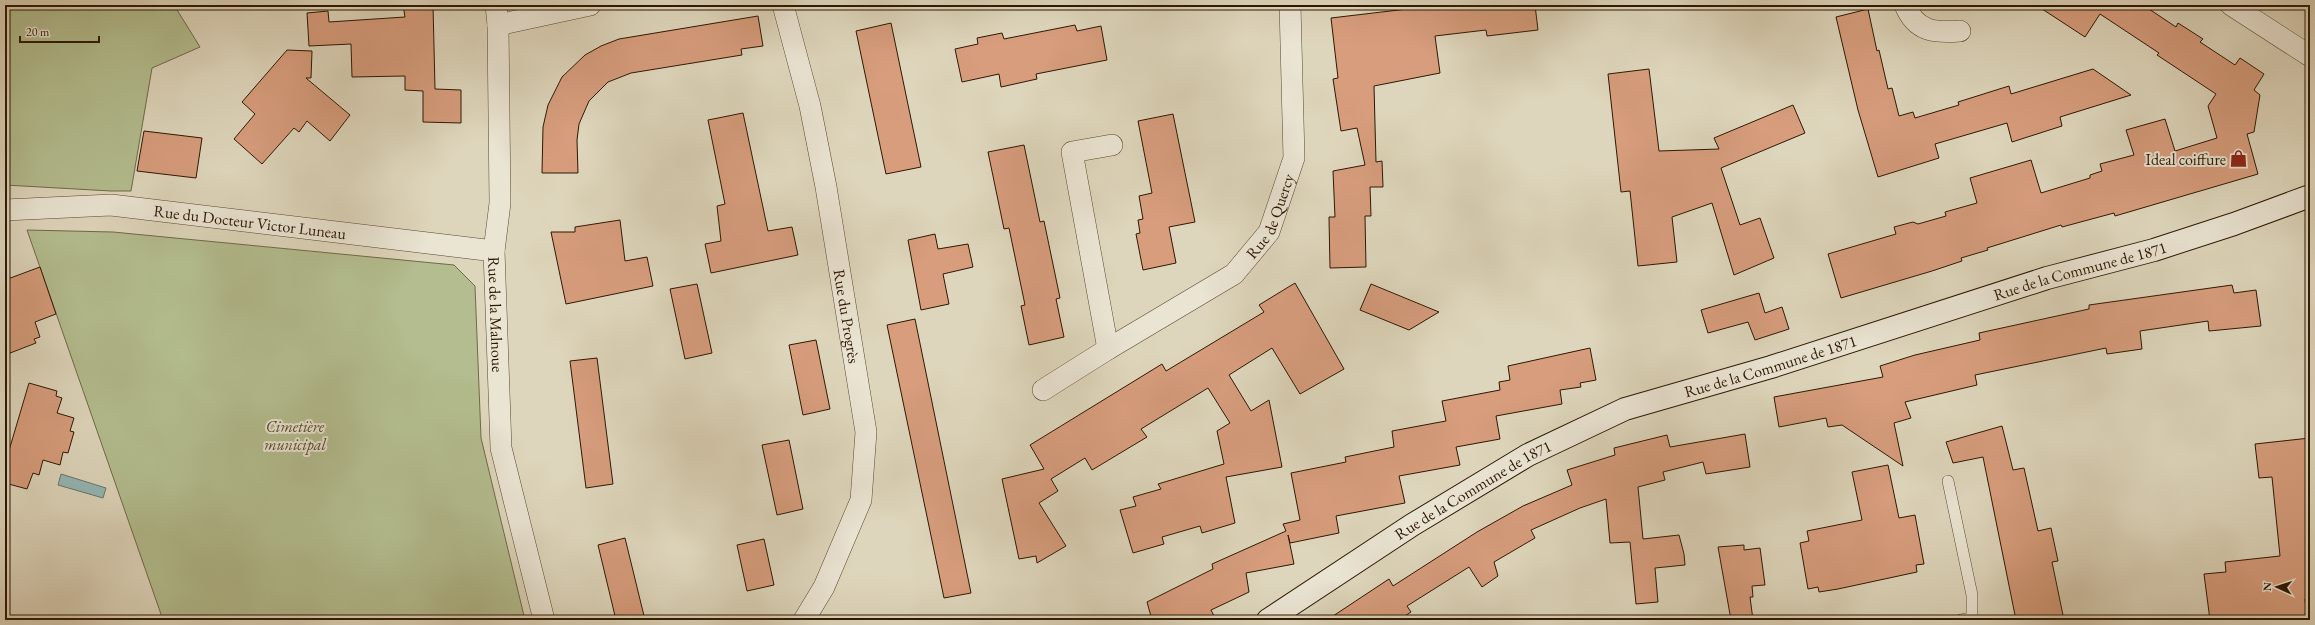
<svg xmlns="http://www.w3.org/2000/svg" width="2315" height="625" viewBox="0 0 2315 625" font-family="'EB Garamond',serif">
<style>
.green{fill:#b3bd8f;stroke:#706a48}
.water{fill:#94b8b7;stroke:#6b786f}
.building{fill:#d79d7d;stroke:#2d1802}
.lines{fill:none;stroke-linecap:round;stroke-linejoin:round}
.lane-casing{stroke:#594830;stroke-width:12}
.street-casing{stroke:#594830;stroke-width:22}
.secondary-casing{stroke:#2d1802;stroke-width:24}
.lane{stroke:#eae4d3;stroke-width:11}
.street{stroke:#eae4d3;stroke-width:21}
.secondary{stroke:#eae4d3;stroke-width:22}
.labels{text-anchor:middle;stroke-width:4;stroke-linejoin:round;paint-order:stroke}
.poi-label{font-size:16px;fill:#2d1802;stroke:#eae4d3;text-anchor:end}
.street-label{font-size:16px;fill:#2d1802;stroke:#eae4d3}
.park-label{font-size:16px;font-style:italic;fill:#554a2c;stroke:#eae4d3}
</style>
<rect width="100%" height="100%" fill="#ded6bc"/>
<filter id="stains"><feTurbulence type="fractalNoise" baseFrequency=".005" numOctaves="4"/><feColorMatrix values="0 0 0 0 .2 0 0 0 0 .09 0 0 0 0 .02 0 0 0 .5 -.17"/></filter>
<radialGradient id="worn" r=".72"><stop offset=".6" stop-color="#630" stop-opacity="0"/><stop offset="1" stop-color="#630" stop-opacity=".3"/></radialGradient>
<!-- green -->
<path class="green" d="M5,5H174L200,47L152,68L131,191H111L5,185Z
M27,230L113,232L454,265L475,286L481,438L525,620H163Z"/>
<!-- water -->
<path class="water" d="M61,474L106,488L103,498L58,485Z"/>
<!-- building -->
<path class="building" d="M403,5H433L435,89L461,90V123L423,122V91L405,90V76L352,77L351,44L309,46L307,13L328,11L329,22L405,17Z
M1441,5H1535L1538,30L1487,36L1486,30L1435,36L1440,73L1374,86L1376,162L1382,161L1383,187H1370L1371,216H1365L1366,267L1330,268L1329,217H1335L1333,171L1365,165L1357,128L1341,131L1333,79L1338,78L1331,18Z
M2036,5H2143L2176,27L2178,23L2203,39L2200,42L2235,65L2240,58L2264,74L2254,90L2260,95L2254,132L2247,134L2258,174L2115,216L2114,213L2062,227L2061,225L1987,248L1988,250L1961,258L1962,261L1932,271L1841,298L1828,254L1896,234L1894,227L1913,222L1918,224L1946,216L1945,212L1977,203L1970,178L2031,160L2041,193L2090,178V175L2102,171L2100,164L2134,155L2126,130L2165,119L2175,151L2217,138L2208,106L2216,94L2157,55L2159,53L2100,14L2085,37Z
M1868,9L1877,51L1879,50L1888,89L1892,88L1899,116L1913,112L1915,118L1959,105L1958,102L2009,86L2011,94L2093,69L2131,95L2060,117L2062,126L2012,142L2007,123L1935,144L1939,158L1878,177L1858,110L1836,17Z
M758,16L763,46L741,49L742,55L631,73L608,82L589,101L579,124L577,140L578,173H542L543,127L548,105L562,77L585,55L601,46L619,39Z
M891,23L921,167L886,174L856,31Z
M1075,25L1077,31L1101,26L1107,60L1036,74L1037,79L1001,87L999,74L962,82L955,49L978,44L977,38L1002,33L1004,39Z
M287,50L312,51L311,78H306L350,115L330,141L307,121L299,132L294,128L262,164L234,139L255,114L242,102Z
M1649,69L1659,151L1719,149L1714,138L1793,105L1805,133L1721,168L1740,225L1760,218L1774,258L1734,275L1712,203L1672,217L1677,262L1638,266L1630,191L1621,192L1608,74Z
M743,113L768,231L792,227L798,255L711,273L705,244L721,241L717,206L725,204L708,120Z
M1173,114L1195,222L1169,227L1176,263L1143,270L1136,234L1140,233L1138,220L1143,219L1139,196L1152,193L1138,121Z
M144,131L202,138L196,178L137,171Z
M1024,145L1040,222L1044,221L1060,298L1056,299L1064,337L1029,345L1021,306L1025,305L1009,228L1004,229L988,152Z
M620,220L625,261L647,257L653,286L566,304L551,232H575V227Z
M935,234L938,249L968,244L973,267L943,274L949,304L921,310L908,240Z
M40,267L56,314L35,322L40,337L34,339L36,343L5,355V280Z
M1295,283L1344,369L1300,394L1272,348L1229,375L1251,411L1269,400L1282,467L1226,477L1235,523L1202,533L1200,526L1162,537L1164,544L1133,553L1120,510L1136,506L1133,497L1161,489L1158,484L1224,464L1217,431L1230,423L1208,388L1141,429L1147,437L1092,470L1085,458L1051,479L1058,491L1039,503L1066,546L1037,563L1036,556L1019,559L1002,479L1044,469L1030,445L1162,364L1166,371L1264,312L1259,305Z
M697,284L712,353L685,359L670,289Z
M1371,284L1439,312L1409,330L1360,310Z
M2232,285L2234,293L2256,290L2261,326L2209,331L2208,321L2140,331L2142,349L2107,354L2106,348L1975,375L1977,385L1905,402L1911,418L1894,423L1903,466L1842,425L1828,427L1826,418L1779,427L1774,397L1883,377L1880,366L1915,355L1980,340L1979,333L2089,309V305Z
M1759,293L1765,313L1782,307L1789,329L1755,340L1748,322L1708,333L1701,310Z
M915,319L971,593L944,598L887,325Z
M816,340L830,409L803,415L789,345Z
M1590,348L1596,380L1580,383L1581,387L1560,390L1562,404L1496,416L1500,439L1456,447L1460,465L1399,476L1405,503L1336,516L1339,533L1290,543L1288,535L1294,564L1246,573L1249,592L1211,610L1216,620H1152L1147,602L1213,569L1212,564L1286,531L1283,524L1300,520L1291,473L1346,462L1345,457L1394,447L1392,431L1446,421L1442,401L1500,390L1499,382L1510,380L1508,366Z
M597,358L613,484L586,488L570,361Z
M29,383L57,391L56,396L62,398L57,413L74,418L70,431L74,432L68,453L63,452L60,465L43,460L39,475L33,473L27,489L5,483V464Z
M2002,426L2013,470L2024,468L2038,531L2051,528L2058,561L2052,562L2064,620H2016L1983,457L1953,463L1946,442Z
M1745,434L1750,467L1706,474L1703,462L1663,472L1665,480L1638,487L1643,539L1679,535L1684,554L1685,565L1655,568L1658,602L1636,604L1630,542L1610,543L1606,499L1580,508L1531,530L1535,538L1494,562L1498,576L1482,587L1469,567L1407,606L1411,612L1399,620H1327L1389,579L1393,586L1477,532L1523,506L1572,485L1567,470L1615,455L1614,448L1667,435L1670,447Z
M2310,438V536L2307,537L2310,598L2305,599L2307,620H2210L2204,574L2226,572L2225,562L2280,556L2272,477L2259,478L2255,444Z
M789,440L803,509L777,515L762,445Z
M1888,465L1899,518L1915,515L1924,564L1916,565L1917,572L1838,589L1819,592L1818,587L1808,589L1800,543L1809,541L1807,531L1862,520L1852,472Z
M625,538L645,620H616L598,545Z
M764,539L774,585L747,591L737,545Z
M1744,545V550L1760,548L1765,585L1752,586L1753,597H1750L1753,620H1731L1718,547Z"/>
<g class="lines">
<defs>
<path id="lane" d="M1948,481L1972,595V620
M1961,620L1972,618"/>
<g id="street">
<path id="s1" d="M496,5L498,25L500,203L494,251L501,448L544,620"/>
<path id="s2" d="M783,5L810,106L826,187L866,432L861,500L824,587L804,620"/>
<path d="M1905,5C1916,32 1935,33 1960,31"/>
<path d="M2231,5L2310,56"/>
<path d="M498,25L590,5"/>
<path id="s3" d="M5,210L111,205L494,251"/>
<path d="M1108,349L1072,152L1112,145"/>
<path id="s4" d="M1043,390L1108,349L1234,274L1269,232L1294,158L1290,5"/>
</g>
<g id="secondary">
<path id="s5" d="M1268,620L1412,525L1528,455L1625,409L1771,367L2047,278L2154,250L2234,224L2310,196"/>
</g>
</defs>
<!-- lane casing -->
<use href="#lane" class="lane-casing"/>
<!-- street casing -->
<use href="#street" class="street-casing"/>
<!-- secondary casing -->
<use href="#secondary" class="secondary-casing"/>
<!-- lane -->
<use href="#lane" class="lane"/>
<!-- street -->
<use href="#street" class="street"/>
<!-- secondary -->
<use href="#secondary" class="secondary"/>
</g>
<!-- icons -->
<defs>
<symbol id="shop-bare" viewBox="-9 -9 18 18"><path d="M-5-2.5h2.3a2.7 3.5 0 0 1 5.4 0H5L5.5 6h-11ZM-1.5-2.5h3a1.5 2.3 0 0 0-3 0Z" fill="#8f2418" stroke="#eae4d3" stroke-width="2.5" paint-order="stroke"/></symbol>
</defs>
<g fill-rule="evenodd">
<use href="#shop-bare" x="2226" y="146" width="25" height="25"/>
</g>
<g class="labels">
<!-- poi labels -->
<g class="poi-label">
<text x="2226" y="165">Ideal coiffure</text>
</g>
<!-- street labels -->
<g class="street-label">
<text dy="6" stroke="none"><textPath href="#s4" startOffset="293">Rue de Quercy</textPath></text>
<text dy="6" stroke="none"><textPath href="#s3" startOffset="246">Rue du Docteur Victor Luneau</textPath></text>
<text dy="6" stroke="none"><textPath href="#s5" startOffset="891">Rue de la Commune de 1871</textPath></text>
<text dy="6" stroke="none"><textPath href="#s1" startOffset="310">Rue de la Malnoue</textPath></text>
<text dy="6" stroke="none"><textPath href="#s2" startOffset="318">Rue du Progrès</textPath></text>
<text dy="6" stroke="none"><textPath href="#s5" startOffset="567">Rue de la Commune de 1871</textPath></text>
<text dy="6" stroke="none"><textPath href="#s5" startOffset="243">Rue de la Commune de 1871</textPath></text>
</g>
<!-- park labels -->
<g class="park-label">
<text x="295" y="432">Cimetière<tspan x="295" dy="18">municipal</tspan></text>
</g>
</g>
<!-- margin -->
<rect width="2315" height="625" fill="none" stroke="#ded6bc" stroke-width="20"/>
<rect x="6" y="6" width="2303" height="613" fill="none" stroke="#2d1802" stroke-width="2"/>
<rect x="10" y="10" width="2295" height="605" fill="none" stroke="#2d1802"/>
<!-- north arrow -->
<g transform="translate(2277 587) rotate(273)" stroke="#eae4d3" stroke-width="3" paint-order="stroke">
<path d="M0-3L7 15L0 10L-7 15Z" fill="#2d1802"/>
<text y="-6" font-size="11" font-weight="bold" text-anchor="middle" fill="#2d1802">N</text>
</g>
<!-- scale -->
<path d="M20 36v6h79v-6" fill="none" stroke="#2d1802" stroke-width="2"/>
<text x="26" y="36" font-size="12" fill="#2d1802" stroke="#eae4d3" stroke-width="3" paint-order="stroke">20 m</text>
<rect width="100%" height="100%" filter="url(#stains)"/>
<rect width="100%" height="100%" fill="url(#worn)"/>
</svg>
